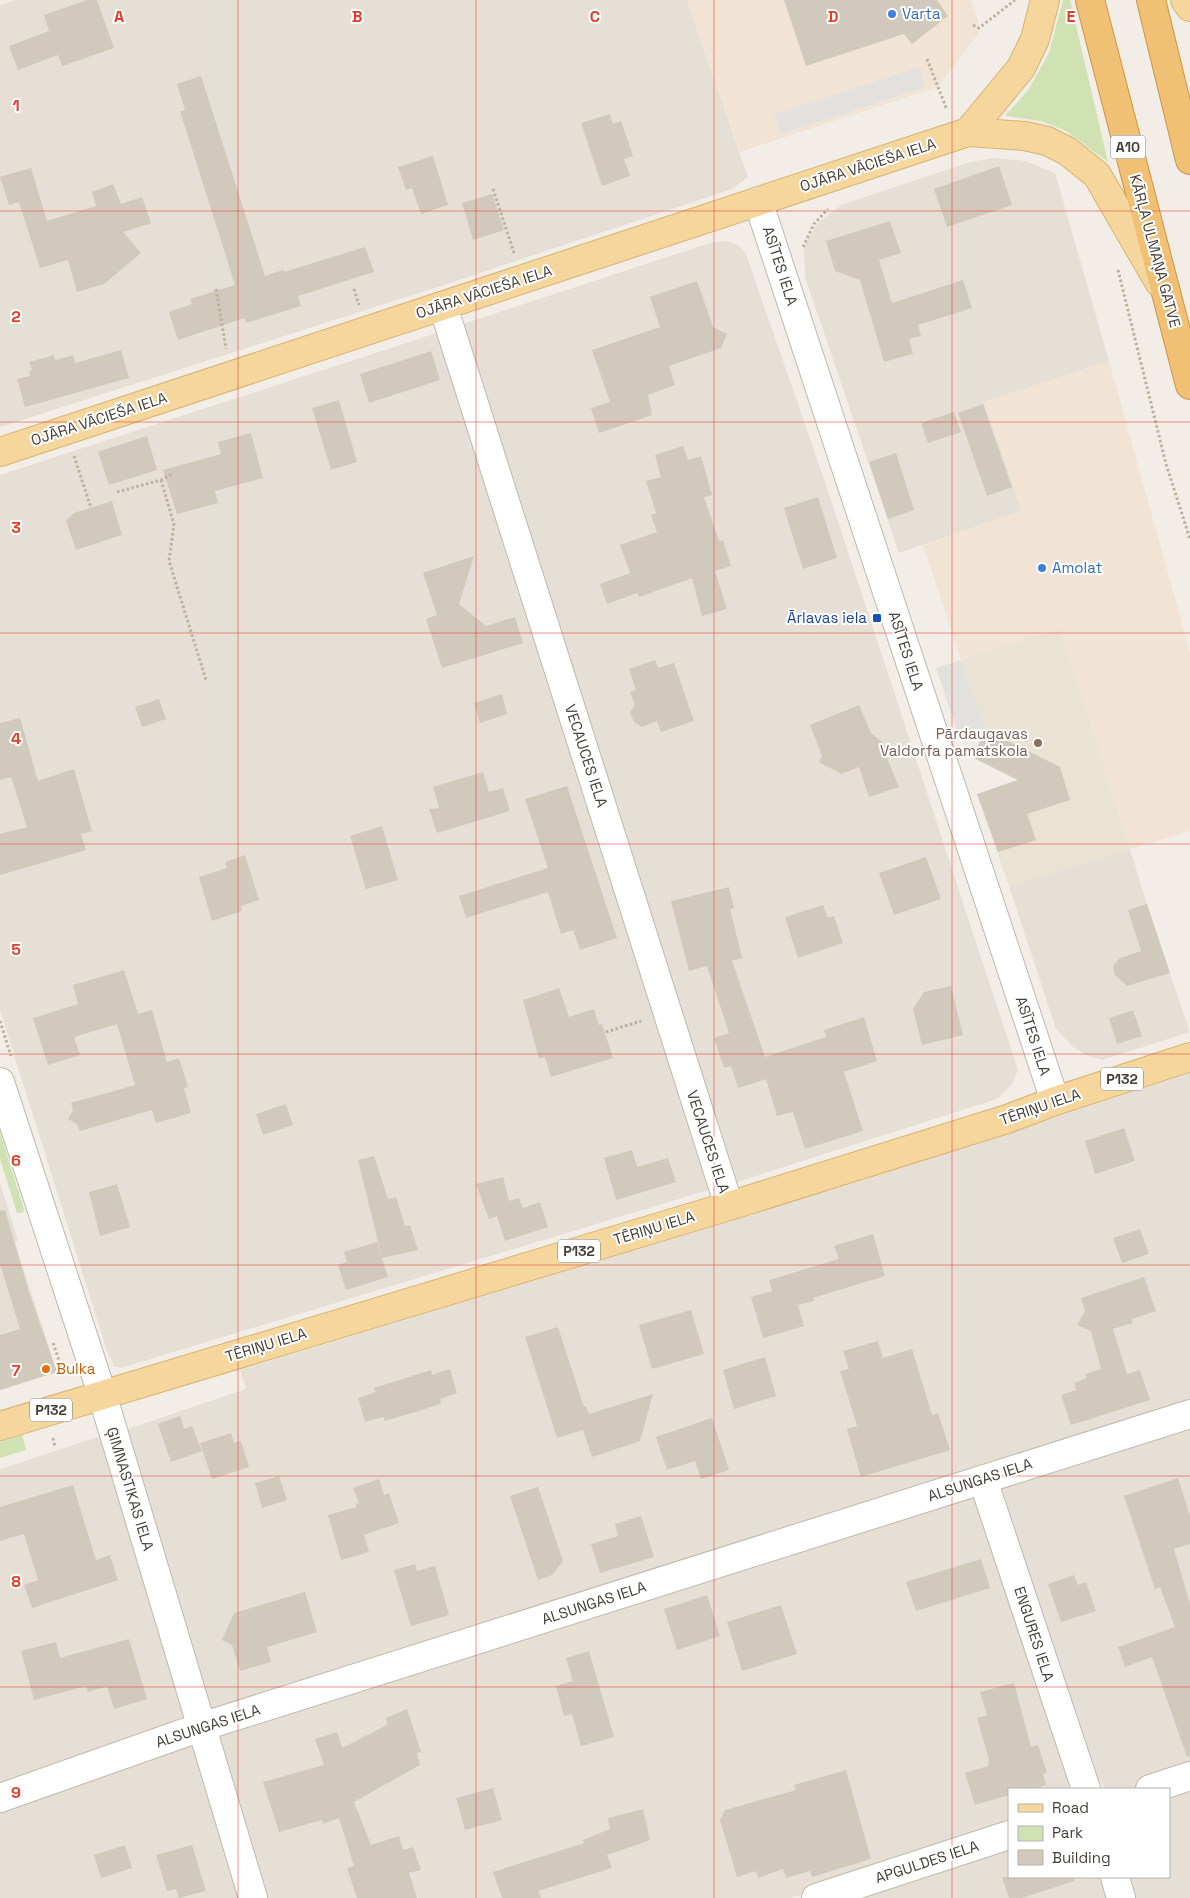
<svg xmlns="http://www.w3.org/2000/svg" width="1190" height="1898" viewBox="0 0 1190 1898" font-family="'Space Grotesk',sans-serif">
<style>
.residential{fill:#e5dfd6}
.commercial{fill:#f2e4d4}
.education{fill:#eae2d2}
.green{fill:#d0e2b3}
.parking{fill:#e3e1de}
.building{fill:#d2c9bd}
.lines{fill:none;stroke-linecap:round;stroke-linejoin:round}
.minor-casing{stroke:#bfb8ad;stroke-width:30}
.major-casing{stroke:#d8b36f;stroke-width:30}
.highway-casing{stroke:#ce9444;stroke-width:30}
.path{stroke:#bdb09d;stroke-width:3;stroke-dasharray:2.5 2.5;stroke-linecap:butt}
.minor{stroke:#fff;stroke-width:28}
.major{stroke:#f5d79d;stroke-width:28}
.highway{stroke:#f0c074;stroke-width:28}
.grid{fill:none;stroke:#e63c2a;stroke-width:1;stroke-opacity:0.55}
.shop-dot{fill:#3f7fe0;stroke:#fff;stroke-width:2}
.transit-dot{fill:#1a4fb4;stroke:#fff;stroke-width:2}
.education-dot{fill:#8d6e63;stroke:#fff;stroke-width:2}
.food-dot{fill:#e8710a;stroke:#fff;stroke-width:2}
.labels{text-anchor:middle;stroke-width:4;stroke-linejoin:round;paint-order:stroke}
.shield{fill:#fff;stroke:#7c7873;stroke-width:1}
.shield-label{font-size:14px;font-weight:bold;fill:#443e37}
.shop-label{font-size:15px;fill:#366cbe;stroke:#fff;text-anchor:start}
.street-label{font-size:15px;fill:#443e37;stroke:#fff}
.transit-label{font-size:15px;fill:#164399;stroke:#fff;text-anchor:end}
.education-label{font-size:15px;fill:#785e54;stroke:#fff;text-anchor:end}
.food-label{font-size:15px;fill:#c56008;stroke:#fff;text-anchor:start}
.grid-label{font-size:16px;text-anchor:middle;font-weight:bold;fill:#e63c2a;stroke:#fff;stroke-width:4;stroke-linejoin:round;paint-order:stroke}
</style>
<rect width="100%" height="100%" fill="#f2eee7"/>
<!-- residential -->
<path class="residential" d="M15,0H687L748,177L732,189L450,283L0,427V5Z
M995,158L1025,161L1055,173L1109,361L984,402L1022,511L899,553L805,277L804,246L818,223L841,205L970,162Z
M725,241L737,244L746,254L826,485L1018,1070L1012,1084L997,1099L731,1184L460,325L713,242Z
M443,331L715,1188L121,1368L114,1366L107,1351L0,1010V475Z
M1130,849L1154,927L1190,1032L1102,1060L1086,1055L1073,1047L1056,1029L1009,886Z
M1190,1073V1405L218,1713L206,1708L125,1430L246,1389L240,1370L867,1179Z
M0,1183L18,1240L15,1243L57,1372L0,1390Z
M1190,1424V1769L1129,1789H1111L1105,1787L1093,1775L997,1489Z
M101,1436L186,1705L182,1721L0,1789V1469Z
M968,1494L977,1499L1077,1789H1009V1827L791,1898H263L216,1736Z
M184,1745H193L244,1898H0V1807Z
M1190,1785V1898H1130L1123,1877H1169V1792Z
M1009,1849V1877H1112L1119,1898H857Z"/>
<!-- commercial -->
<path class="commercial" d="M687,0H971L979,24V33L938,87L740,152Z
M1109,361L1190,652V831L1130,849L1060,628L961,660L923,545L1022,511L984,402Z"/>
<!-- education -->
<path class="education" d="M1060,628L1130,849L1009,886L977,794L1017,780L972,757L986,730L961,660Z"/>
<!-- green -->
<path class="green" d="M1063,0H1070L1108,162L1066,131L1041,121L1005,116L1029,89L1049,53Z
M0,1132L24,1209L23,1212L17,1213L0,1159Z
M22,1435L26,1450L0,1458V1442Z"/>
<!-- parking -->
<path class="parking" d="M919,67L925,87L781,134L774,114Z
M961,660L986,730L960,739L936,668Z"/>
<!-- building -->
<path class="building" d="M87,0H97L114,48L62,66L58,55L18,70L9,46L49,31L44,15Z
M784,0H937L948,16L912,44L904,34L806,66Z
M201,76L265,276L283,270L284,272L365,247L374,272L298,296L301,306L246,323L245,318L178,340L169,312L192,304L190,299L235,285L180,111L185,110L177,84Z
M610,114L613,124L621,121L633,156L624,159L630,176L602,186L581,123Z
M433,156L448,205L421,214L412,188L406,190L398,167Z
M999,166L1012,205L947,227L934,189Z
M31,168L47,221L96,206L92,192L113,184L121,204L142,197L151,223L123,232L141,253L104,284L77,292L68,260L40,268L19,202L9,205L0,177Z
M492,194L504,230L473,240L462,203Z
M890,221L901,253L879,260L892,303L963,280L972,308L918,325L921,336L909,339L913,354L884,362L860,280L835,271L826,241Z
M697,281L713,327L727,334L721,348L669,366L675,385L648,395L652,415L599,433L591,408L610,402L592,350L660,327L650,297Z
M121,350L129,378L25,407L17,379L30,376L29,371L32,370L29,362L54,355L55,360L73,355L75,363Z
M431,351L440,380L369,403L360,374Z
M339,400L357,462L331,470L312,408Z
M983,404L1012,487L987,496L958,413Z
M954,412L961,432L928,443L921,423Z
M251,433L263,478L215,491L218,503L177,514L163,470L221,454L218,442Z
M147,436L157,470L109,485L98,452Z
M683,446L688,460L701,456L712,495L704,497L719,541L723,540L731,566L715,571L727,609L702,616L692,578L639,597L637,593L607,604L600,584L630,573L620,545L657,532L651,515L656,513L646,481L661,477L655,455Z
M896,453L914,510L888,519L869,462Z
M818,497L837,558L803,569L784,508Z
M112,501L122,535L76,550L66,521L74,513Z
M474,556L459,604L486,626L515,617L523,643L442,668L426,619L437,615L423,573Z
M655,660L658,668L674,663L694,721L661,732L657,721L642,727L634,722L630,712L635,705L630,692L636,690L629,669Z
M502,694L507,714L480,723L474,703Z
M159,699L166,719L142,727L135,707Z
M859,705L871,733L889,748L887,758L899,787L869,797L859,767L841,774L819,762L822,756L810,725Z
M20,718L38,781L74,769L92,831L81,834L86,850L0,875V834L27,827L11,777L0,780V723Z
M986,730L1060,767L1070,800L1027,814L1036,840L998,852L977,794L1018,780L972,757Z
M483,772L489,792L503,788L510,811L437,833L429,809L439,808L433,787Z
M567,786L617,938L580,950L573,930L561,934L548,892L466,918L459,896L548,868L525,799Z
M382,826L398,880L366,889L350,836Z
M245,855L259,900L241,906L242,911L212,921L199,877L227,868L225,862Z
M926,857L941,899L894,915L879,873Z
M729,887L734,908L730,909L742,958L732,961L765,1057L826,1037L824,1030L864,1017L877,1061L844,1072L863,1131L805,1149L793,1112L777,1116L766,1079L738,1088L731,1066L724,1068L714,1038L729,1033L707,966L689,971L671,901Z
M1147,904L1170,973L1127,986L1115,975L1113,966L1120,958L1141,951L1128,910Z
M823,905L828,918L834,916L843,943L798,958L785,917Z
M124,970L138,1014L152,1010L167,1062L179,1058L188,1087L184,1088L191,1113L156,1123L152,1110L80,1131L77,1124L68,1119L73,1110L71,1103L135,1085L117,1024L74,1037L80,1055L48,1065L33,1018L78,1004L73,985Z
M951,986L963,1035L922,1045L913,1009L924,992Z
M559,988L569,1017L594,1009L599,1025L602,1024L613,1058L551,1077L545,1057L539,1059L523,1000Z
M1133,1010L1142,1036L1117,1044L1109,1018Z
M286,1104L293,1125L263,1135L256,1114Z
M1124,1128L1135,1161L1095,1174L1085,1141Z
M632,1150L637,1167L668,1158L676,1182L616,1200L604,1158Z
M374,1156L388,1199L396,1197L405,1226L410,1225L418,1250L382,1258L388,1277L346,1290L338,1265L347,1262L344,1252L377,1242L381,1254L358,1160Z
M503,1177L509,1201L519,1198L523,1208L540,1202L548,1227L505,1241L497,1216L489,1219L476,1184Z
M117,1184L130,1227L100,1236L89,1192Z
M5,1210L29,1292L57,1372L0,1390V1335L20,1329L0,1264V1211Z
M1140,1229L1149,1254L1122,1263L1113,1238Z
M873,1234L885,1276L813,1298L814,1301L798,1305L804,1326L763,1338L751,1297L772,1291L769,1280L839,1259L834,1246Z
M1144,1277L1156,1311L1132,1319L1133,1323L1113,1329L1127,1374L1140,1370L1150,1400L1071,1425L1061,1395L1076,1390L1074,1383L1087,1378L1085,1374L1101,1369L1091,1331L1077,1325L1085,1311L1081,1298Z
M691,1310L704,1354L652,1369L639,1325Z
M558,1327L584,1407L586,1406L589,1414L653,1394L640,1441L592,1457L583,1430L557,1438L525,1337Z
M878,1341L883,1358L912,1349L932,1415L938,1413L950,1450L861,1477L847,1429L857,1426L840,1371L849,1369L843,1351Z
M765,1357L776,1396L734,1409L723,1370Z
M450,1369L457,1393L440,1399L441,1404L385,1421L383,1417L365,1422L358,1398L376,1392L374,1388L431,1370L432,1375Z
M180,1416L184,1429L192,1426L202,1451L171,1462L158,1424Z
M712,1418L729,1470L701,1479L695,1461L667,1470L656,1437Z
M231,1433L234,1443L241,1441L249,1467L212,1479L200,1443Z
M279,1476L287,1500L262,1508L255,1483Z
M1178,1478L1190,1516V1544L1174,1549L1190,1604V1756L1187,1757L1152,1657L1125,1667L1118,1647L1175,1627L1160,1587L1155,1589L1124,1496Z
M379,1479L384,1495L389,1493L399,1523L364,1535L369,1552L341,1560L328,1515L357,1507L356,1504L359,1503L353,1488Z
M73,1485L96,1560L110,1555L118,1580L32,1608L24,1585L38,1580L24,1534L0,1541V1507Z
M538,1487L563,1561L552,1575L538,1580L510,1496Z
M641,1516L654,1557L600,1573L591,1544L618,1536L615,1524Z
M981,1559L990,1588L916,1611L906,1582Z
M415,1564L417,1571L435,1566L449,1615L411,1626L394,1570Z
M1074,1575L1078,1585L1086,1582L1096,1611L1061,1622L1048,1584Z
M305,1592L317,1632L267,1647L271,1662L240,1671L232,1645L222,1640L234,1613Z
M707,1595L720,1636L677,1650L664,1609Z
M781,1605L797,1654L742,1671L727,1622Z
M129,1639L147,1699L114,1709L107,1686L88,1692L86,1686L34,1700L21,1651L56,1642L60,1658Z
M589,1651L614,1737L581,1746L572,1714L564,1716L556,1686L573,1681L566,1658Z
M1014,1683L1031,1747L1038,1745L1047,1773L1043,1774L1046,1785L1034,1789H1009V1795L975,1805L965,1773L988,1766L989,1760L977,1718L987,1715L980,1692Z
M407,1709L421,1752L417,1753L420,1765L354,1802L371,1845L399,1836L403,1850L413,1847L421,1870L409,1873L417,1898H357L347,1868L354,1866L339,1818L323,1824L322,1820L279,1832L263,1782L324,1765L315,1739L337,1732L342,1748L387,1725L386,1718Z
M846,1770L871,1859L812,1877L810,1871L786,1878L783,1869L758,1878L756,1871L737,1877L720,1820L725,1810L796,1790L794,1785Z
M493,1788L502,1820L465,1830L456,1798Z
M643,1809L650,1840L607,1855L612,1868L538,1891L541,1898H502L493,1872L584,1843L583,1840L610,1829L608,1818Z
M125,1845L132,1868L101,1878L94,1855Z
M192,1845L206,1891L179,1898L176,1889L167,1891L156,1855Z
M1002,1877H1073L1074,1881L1022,1898H1009Z"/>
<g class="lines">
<defs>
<path id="minor" d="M758,201L1055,1101
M443,306L729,1206
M0,1082L102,1394L253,1898
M983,1480L1086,1789
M1150,1789L1190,1776
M0,1798L201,1727L1190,1414
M1115,1877L1121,1898
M816,1898L1009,1835"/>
<path id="major" d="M1185,0L1190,7
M968,132L1021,68L1035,39L1045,0
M0,452L968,132L1025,136L1047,141L1067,151L1097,175L1159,282
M0,1426L729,1206L1007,1119L1055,1101L1190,1057"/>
<path id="highway" d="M1090,0L1190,385
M1151,0L1190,160"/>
</defs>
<!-- minor casing -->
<use href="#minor" class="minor-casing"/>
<!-- major casing -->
<use href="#major" class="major-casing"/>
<!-- highway casing -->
<use href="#highway" class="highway-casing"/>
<!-- path -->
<path class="path" d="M973,25L979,28L1015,0
M927,59L947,110
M493,189L514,253
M803,247L814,224L828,209
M1118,270L1166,464L1190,539
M216,289L226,349
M354,289L359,305
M74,456L91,508
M161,480L174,524L169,561L206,680
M117,492L161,480L172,474
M0,1021L11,1056
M606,1032L641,1021
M53,1343L64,1375
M53,1438L55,1447"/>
<!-- minor -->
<use href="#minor" class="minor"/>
<!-- major -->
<use href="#major" class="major"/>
<!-- highway -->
<use href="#highway" class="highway"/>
</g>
<!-- grid -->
<path class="grid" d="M238,0V1898M476,0V1898M714,0V1898M952,0V1898M0,211H1190M0,422H1190M0,633H1190M0,844H1190M0,1054H1190M0,1265H1190M0,1476H1190M0,1687H1190"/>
<!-- markers -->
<g class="shop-dot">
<circle cx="892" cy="14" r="5"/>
<circle cx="1042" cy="568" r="5"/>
</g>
<rect class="transit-dot" x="872" y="613" width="10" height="10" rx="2.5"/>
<circle class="education-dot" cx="1038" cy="743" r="5"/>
<circle class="food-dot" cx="46" cy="1369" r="5"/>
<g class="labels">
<!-- shield labels -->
<g class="shield">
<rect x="1110.5" y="135.5" width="35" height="23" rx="4"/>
<rect x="1101" y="1067.5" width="42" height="23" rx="4"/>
<rect x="558" y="1239.5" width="42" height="23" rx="4"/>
<rect x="30" y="1398.5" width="42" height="23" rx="4"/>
</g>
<g class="shield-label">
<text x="1128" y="152">A10</text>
<text x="1122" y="1084">P132</text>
<text x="579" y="1256">P132</text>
<text x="51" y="1415">P132</text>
</g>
<!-- shop labels -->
<g class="shop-label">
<text x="902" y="19">Varta</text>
<text x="1052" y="573">Amolat</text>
</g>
<!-- street labels -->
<g class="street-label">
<text transform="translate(868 165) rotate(-18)" y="5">OJĀRA VĀCIEŠA IELA</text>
<text transform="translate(1155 251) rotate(75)" y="5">KĀRĻA ULMAŅA GATVE</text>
<text transform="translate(780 266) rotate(72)" y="5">ASĪTES IELA</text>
<text transform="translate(484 292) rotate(-18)" y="5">OJĀRA VĀCIEŠA IELA</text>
<text transform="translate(99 419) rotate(-18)" y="5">OJĀRA VĀCIEŠA IELA</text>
<text transform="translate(906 651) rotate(72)" y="5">ASĪTES IELA</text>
<text transform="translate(586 756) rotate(72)" y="5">VECAUCES IELA</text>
<text transform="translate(1033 1036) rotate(72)" y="5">ASĪTES IELA</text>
<text transform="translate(1040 1107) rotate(-19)" y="5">TĒRIŅU IELA</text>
<text transform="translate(708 1142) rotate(72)" y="5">VECAUCES IELA</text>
<text transform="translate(654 1228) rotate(-17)" y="5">TĒRIŅU IELA</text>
<text transform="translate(266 1345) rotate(-17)" y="5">TĒRIŅU IELA</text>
<text transform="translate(980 1480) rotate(-18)" y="5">ALSUNGAS IELA</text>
<text transform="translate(130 1489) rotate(73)" y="5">ĢIMNASTIKAS IELA</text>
<text transform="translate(594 1603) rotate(-18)" y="5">ALSUNGAS IELA</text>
<text transform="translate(1034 1634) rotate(72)" y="5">ENGURES IELA</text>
<text transform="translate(208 1726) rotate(-18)" y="5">ALSUNGAS IELA</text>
<text transform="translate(927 1862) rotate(-18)" y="5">APGULDES IELA</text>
</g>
<!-- transit labels -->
<g class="transit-label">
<text x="867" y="623">Ārlavas iela</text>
</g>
<!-- education labels -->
<g class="education-label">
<text x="1028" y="739">Pārdaugavas<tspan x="1028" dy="17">Valdorfa pamatskola</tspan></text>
</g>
<!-- food labels -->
<g class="food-label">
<text x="56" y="1374">Bulka</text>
</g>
</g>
<g class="grid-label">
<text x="119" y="22">A</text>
<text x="357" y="22">B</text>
<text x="595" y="22">C</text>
<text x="833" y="22">D</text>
<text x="1071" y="22">E</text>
<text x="16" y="111">1</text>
<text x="16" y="322">2</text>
<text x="16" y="533">3</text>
<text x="16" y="744">4</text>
<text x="16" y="955">5</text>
<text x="16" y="1166">6</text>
<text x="16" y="1376">7</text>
<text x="16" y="1587">8</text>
<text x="16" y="1798">9</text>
</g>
<!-- legend -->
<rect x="1008" y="1788" width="162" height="90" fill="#ffffff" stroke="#b4b2af"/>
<rect x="1018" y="1804" width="25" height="8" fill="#f5d79d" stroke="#b4b2af"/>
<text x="1052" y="1813" font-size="15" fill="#443e37">Road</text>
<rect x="1018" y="1826" width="25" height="15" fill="#d0e2b3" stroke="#b4b2af"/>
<text x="1052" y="1838" font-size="15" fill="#443e37">Park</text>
<rect x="1018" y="1850" width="25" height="15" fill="#d2c9bd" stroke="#b4b2af"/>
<text x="1052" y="1863" font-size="15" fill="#443e37">Building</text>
</svg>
